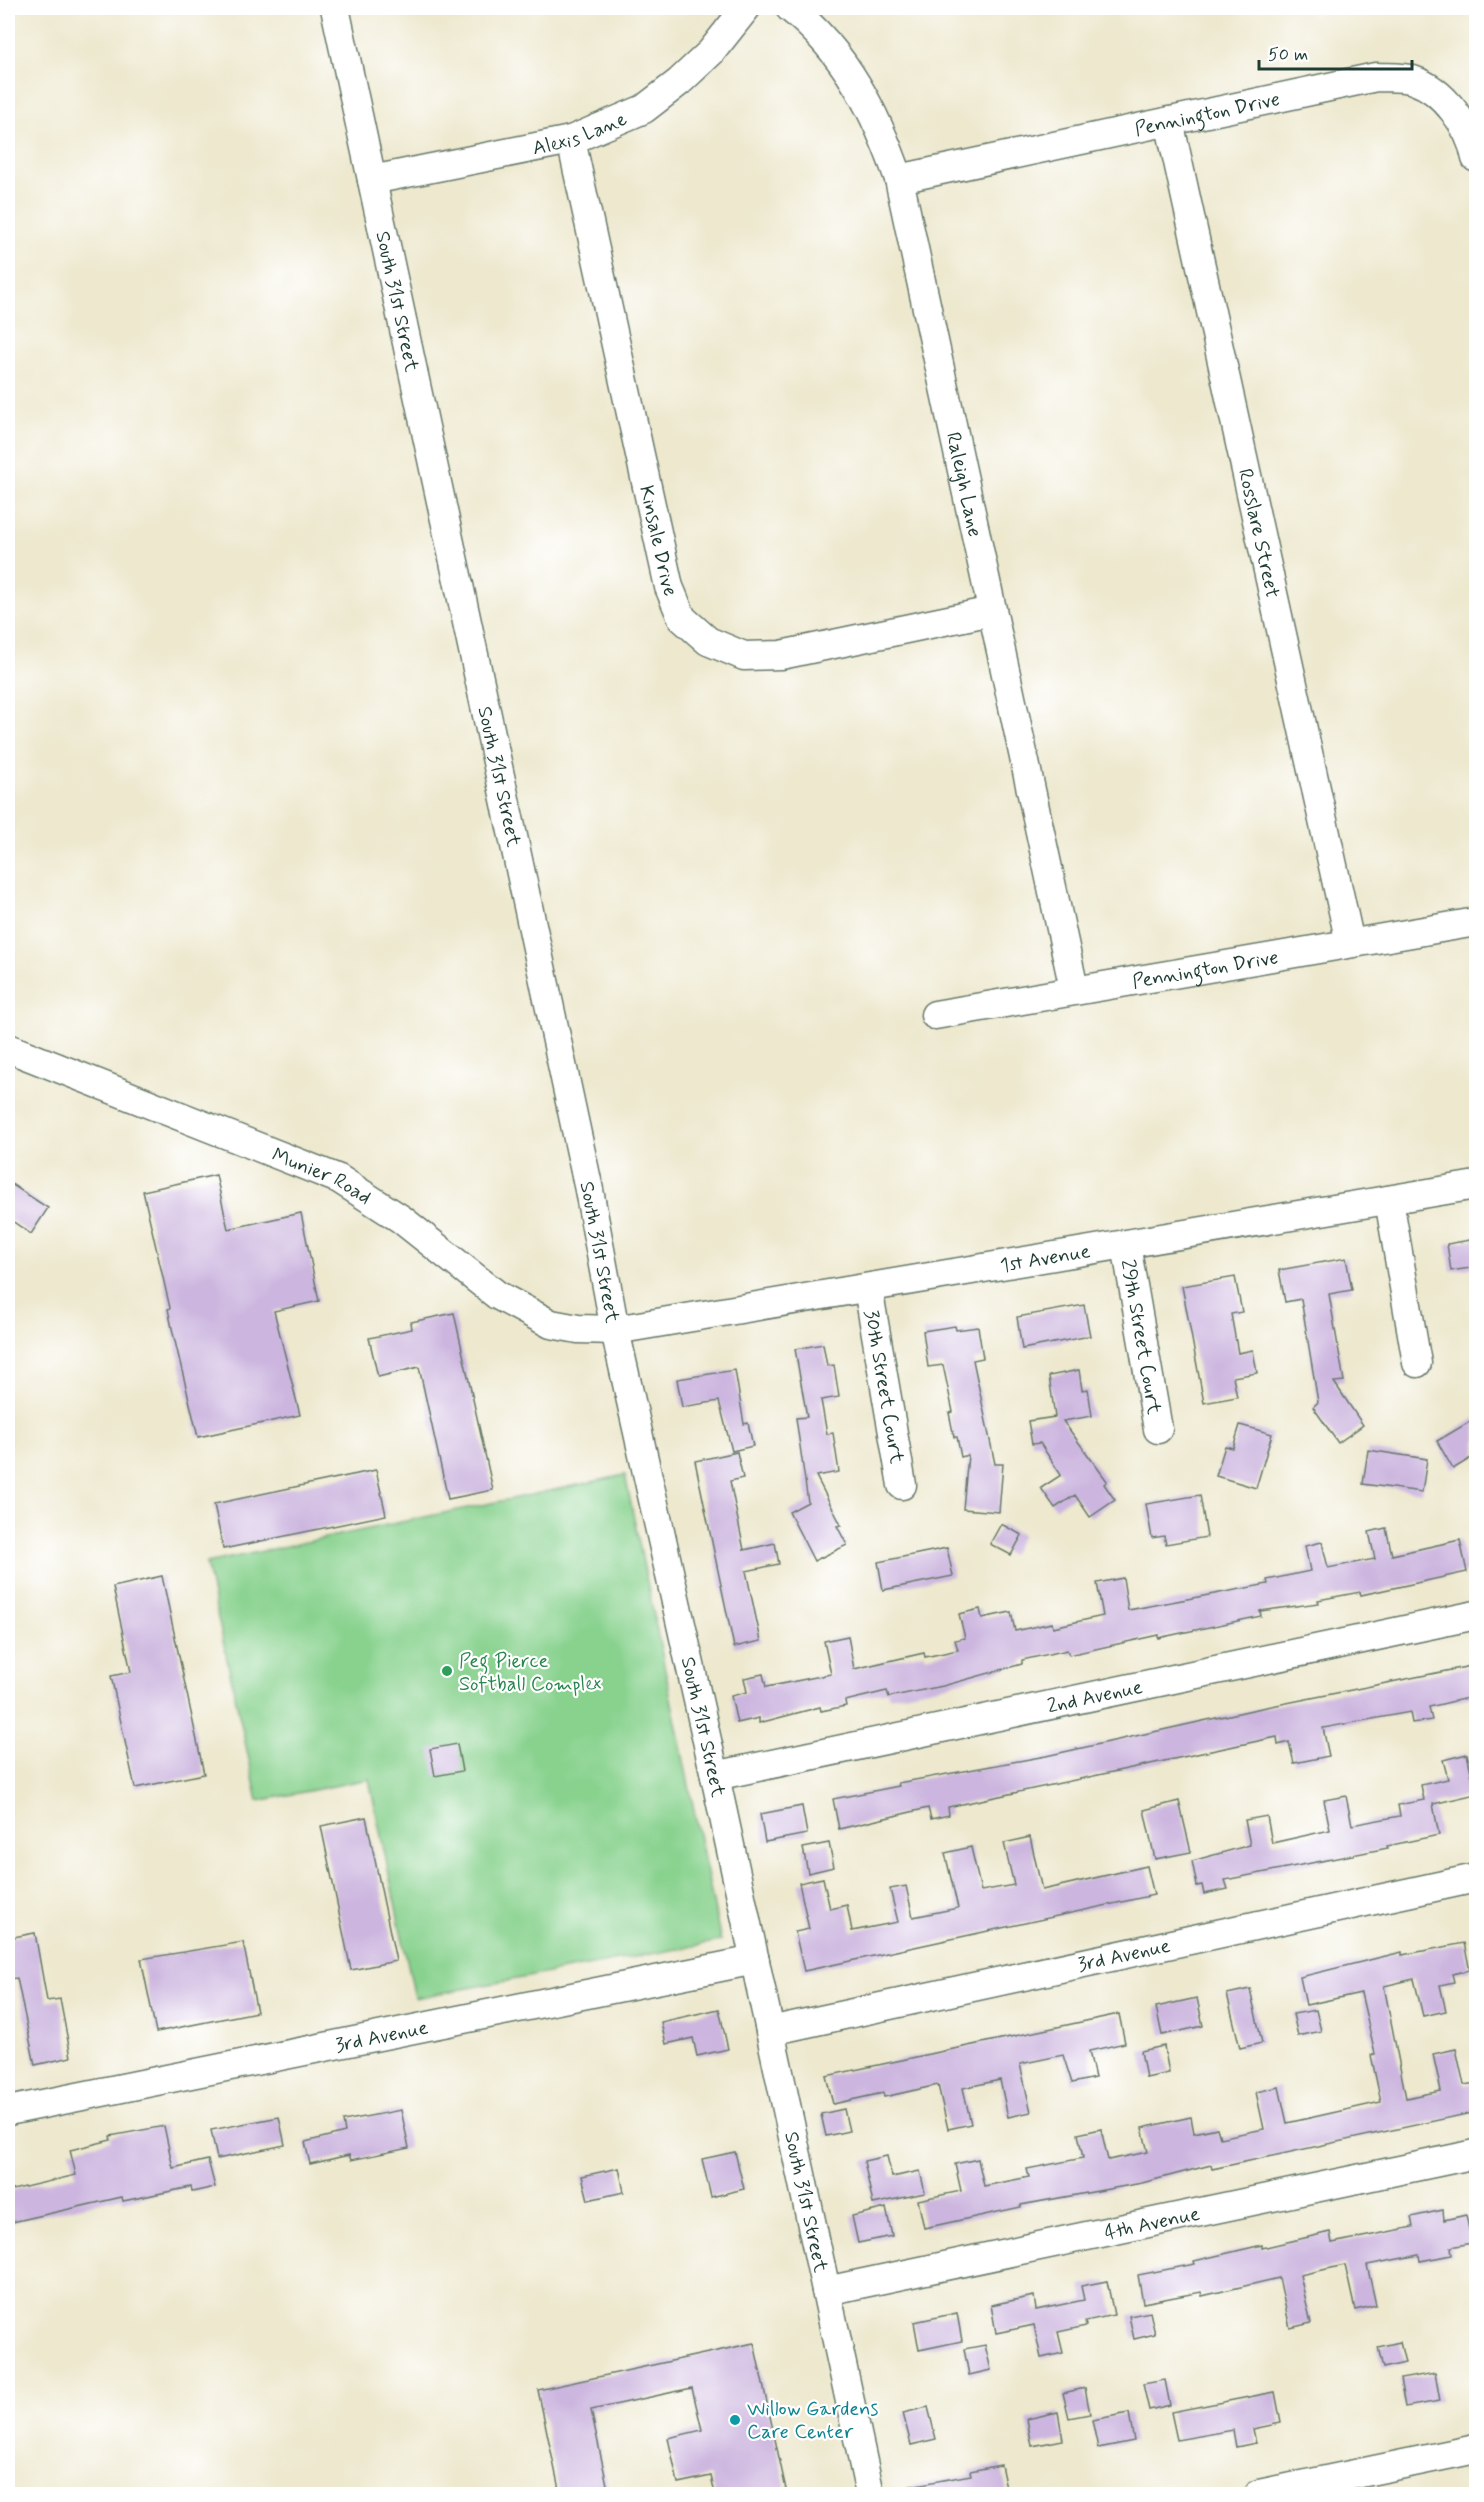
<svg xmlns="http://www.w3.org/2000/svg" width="1484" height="2502" viewBox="0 0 1484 2502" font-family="Mynerve,sans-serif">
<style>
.green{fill:#88d28e;stroke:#548861;stroke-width:1.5}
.building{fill:#ccb6df}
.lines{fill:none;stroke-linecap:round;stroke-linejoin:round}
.minor-casing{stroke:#67796a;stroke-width:31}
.minor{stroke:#fff;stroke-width:28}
.leisure-dot{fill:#2e9e5b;stroke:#fff;stroke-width:2}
.culture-dot{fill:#0f9aa8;stroke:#fff;stroke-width:2}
.labels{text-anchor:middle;stroke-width:4.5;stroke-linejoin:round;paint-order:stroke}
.street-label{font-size:20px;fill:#1f3d34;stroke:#fff}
.leisure-label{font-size:20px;fill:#27864d;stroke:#fff;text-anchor:start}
.culture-label{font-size:20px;fill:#0d838f;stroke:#fff;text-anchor:start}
</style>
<rect width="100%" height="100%" fill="#fff"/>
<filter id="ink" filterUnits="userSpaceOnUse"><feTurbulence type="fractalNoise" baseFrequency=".0167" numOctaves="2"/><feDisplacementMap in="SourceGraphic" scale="12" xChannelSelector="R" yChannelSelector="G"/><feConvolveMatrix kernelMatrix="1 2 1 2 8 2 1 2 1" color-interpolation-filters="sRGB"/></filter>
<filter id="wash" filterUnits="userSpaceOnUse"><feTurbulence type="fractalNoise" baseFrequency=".008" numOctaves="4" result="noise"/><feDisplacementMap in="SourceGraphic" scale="24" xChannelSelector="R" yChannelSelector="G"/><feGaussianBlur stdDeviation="1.35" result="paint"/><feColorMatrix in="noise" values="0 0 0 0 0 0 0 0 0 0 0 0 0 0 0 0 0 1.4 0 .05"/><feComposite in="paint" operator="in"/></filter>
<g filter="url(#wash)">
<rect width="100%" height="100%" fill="#ede8ce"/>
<!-- green -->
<path class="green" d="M625,1475L721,1941L415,1998L369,1779L258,1801L206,1563Z"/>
<g id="blocks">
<!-- building -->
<path class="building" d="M216,1175L228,1229L301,1213L319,1301L274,1311L300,1415L198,1437L173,1333L168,1309L170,1308L143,1191Z
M8,1182L48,1208L31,1234L8,1218Z
M1476,1239V1267L1451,1271L1447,1244Z
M1346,1258L1352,1290L1329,1294L1344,1381L1334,1382L1363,1425L1338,1443L1313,1407L1318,1402L1301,1299L1285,1302L1279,1270Z
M1235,1277L1242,1312L1231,1314L1238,1353L1253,1350L1257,1373L1233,1377L1237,1397L1204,1403L1182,1286Z
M1084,1305L1090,1336L1022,1349L1017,1317Z
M454,1313L493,1490L448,1499L419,1367L378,1377L369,1338L412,1329L411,1322Z
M955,1326L956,1330L978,1327L983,1358L973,1360L995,1464H1003L999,1512L963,1509L968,1455L961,1457L957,1437H954L949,1413L953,1412L943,1365L928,1367L923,1331Z
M823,1344L827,1366L834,1365L839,1397L821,1400L827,1434L833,1433L839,1472L816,1476L841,1525L837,1526L847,1545L814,1561L789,1512L808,1502L796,1418L807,1417L795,1349Z
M735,1370L744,1424L748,1423L753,1446L732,1451L719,1401L682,1407L677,1379Z
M1079,1370L1082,1390L1088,1389L1092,1416L1063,1421L1107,1481L1104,1484L1115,1500L1090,1517L1075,1495L1055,1508L1041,1488L1061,1475L1040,1443L1032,1444L1028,1421L1055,1417L1049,1376Z
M1476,1418V1455L1453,1469L1437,1441Z
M1240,1425L1272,1434L1256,1488L1216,1476L1225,1446L1233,1448Z
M1368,1450L1427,1459L1422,1492L1363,1484Z
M737,1452L743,1478L730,1481L744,1550L775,1543L779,1564L746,1571L761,1641L734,1647L695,1461Z
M376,1470L386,1515L223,1549L214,1504Z
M1200,1495L1207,1537L1166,1544L1164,1536L1152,1538L1146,1504Z
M1001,1524L1022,1535L1011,1555L990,1544Z
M1386,1528L1392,1555L1460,1540L1467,1572L1361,1595L1360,1592L1318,1600L1319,1603L1260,1611L1261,1616L1158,1638V1635L1069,1655L1067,1650L1022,1660V1664L943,1686L889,1697L887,1691L845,1701L846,1706L821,1711L820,1707L759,1723V1718L737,1723L731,1696L747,1692L744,1678L763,1674L766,1687L831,1674L824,1641L848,1636L854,1669L924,1653L925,1657L958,1650L955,1640L965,1638L959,1614L980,1609L982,1618L1011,1612L1015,1631L1052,1623L1053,1627L1103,1616L1097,1583L1123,1578L1128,1610L1268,1584L1267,1580L1310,1571L1305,1546L1322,1542L1328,1568L1375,1559L1369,1532Z
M947,1548L953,1576L883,1590L878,1562Z
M162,1576L204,1774L135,1788L111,1676L131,1672L113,1587Z
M1476,1665V1696L1429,1707L1432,1720L1412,1723L1410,1712L1323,1728L1329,1756L1294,1763L1289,1742L1278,1745L1277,1737L948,1807L949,1815L931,1819L928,1808L839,1829L833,1799L899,1786L898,1783L1046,1756L1252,1710Z
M457,1744L462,1771L435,1776L430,1749Z
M1467,1754L1476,1794L1433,1804L1439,1835L1387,1846L1388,1848L1225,1880L1228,1889L1204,1894L1202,1885L1197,1886L1192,1861L1250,1845L1245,1820L1267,1816L1272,1843L1330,1830L1324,1800L1346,1796L1352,1825L1400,1816L1398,1805L1424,1800L1421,1785L1448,1779L1443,1760Z
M1179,1801L1191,1852L1155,1859L1144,1810Z
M802,1806L807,1834L765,1842L760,1814Z
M366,1817L396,1961L351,1970L321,1826Z
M1030,1837L1042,1890L1147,1866L1154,1895L804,1971L795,1932L809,1929L799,1883L823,1878L830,1909L847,1905L852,1931L898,1922L890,1889L906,1886L913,1917L958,1908L945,1853L971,1847L981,1891L1014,1885L1004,1843Z
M829,1843L834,1867L808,1873L803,1848Z
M35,1933L47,2001L60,1999L71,2057L35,2065L17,1978L8,1979V1938Z
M243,1942L257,2012L156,2032L141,1959Z
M1464,1943L1470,1970L1452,1974L1454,1982L1440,1985L1446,2011L1423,2016L1414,1979L1384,1986L1406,2098L1441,2091L1433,2054L1456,2049L1464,2085L1476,2083V2112L1212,2169L1211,2165L1142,2183L1021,2205V2207L924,2228L918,2200L961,2191L955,2164L978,2159L984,2186L1029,2177L1027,2169L1083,2158L1078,2134L1101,2129L1108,2160L1148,2152L1142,2128L1191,2117L1194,2133L1217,2128L1220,2138L1264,2129L1256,2092L1279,2087L1287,2123L1381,2102L1371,2055L1375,2054L1361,1993L1306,2005L1300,1977L1402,1952V1955Z
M1250,1989L1262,2043L1240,2048L1227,1994Z
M1197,1998L1203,2026L1162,2035L1156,2007Z
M719,2009L728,2049L697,2056L693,2038L666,2044L661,2022Z
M1316,2010L1321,2031L1298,2036L1293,2014Z
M1119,2014L1125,2043L1089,2051L1095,2078L1072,2083L1063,2055L1020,2064L1031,2112L1008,2117L1000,2080L963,2088L971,2124L948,2129L938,2085L884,2097L883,2093L833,2104L826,2076Z
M1164,2046L1169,2073L1146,2078L1141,2051Z
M844,2109L849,2131L826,2136L821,2114Z
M401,2110L409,2148L351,2160L349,2155L310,2164L305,2142L345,2132L343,2121Z
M279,2117L285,2145L217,2159L211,2130Z
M164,2126L173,2168L208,2160L215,2187L192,2192L191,2187L123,2201L122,2197L8,2223V2191L76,2175L70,2150L111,2140L110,2136Z
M735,2152L744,2189L711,2197L702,2159Z
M887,2156L892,2177L920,2171L925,2193L873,2204L864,2161Z
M619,2168L624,2192L588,2200L582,2176Z
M886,2208L892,2236L858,2243L852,2216Z
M1443,2210L1444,2220L1466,2215L1472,2243L1451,2247L1452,2255L1420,2261L1419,2255L1367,2265L1376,2305L1355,2310L1345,2265L1300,2275L1311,2323L1290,2328L1279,2278L1202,2296L1201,2292L1143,2303L1138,2275L1195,2264L1194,2261L1262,2245V2248L1330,2232L1332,2243L1413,2227L1411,2217Z
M1107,2281L1114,2315L1085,2321L1086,2326L1058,2332L1063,2353L1041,2358L1034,2325L996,2333L991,2305L1034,2296L1036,2310L1084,2300L1081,2286Z
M1150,2312L1155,2334L1134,2339L1129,2316Z
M957,2313L962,2341L919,2350L914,2322Z
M1400,2342L1405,2363L1383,2368L1378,2347Z
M754,2343L787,2494H715L711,2476L678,2483L668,2438L702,2430L692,2388L591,2410L609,2494H560L538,2390Z
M985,2345L991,2370L969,2375L964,2349Z
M1435,2373L1440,2401L1405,2407L1400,2379Z
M1165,2380L1170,2405L1149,2410L1143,2384Z
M1085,2388L1090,2414L1069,2418L1063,2393Z
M1275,2392L1281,2423L1253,2429L1256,2443L1236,2447L1233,2430L1177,2440L1171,2412Z
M928,2407L936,2439L911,2445L903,2413Z
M1058,2412L1063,2440L1032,2446L1027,2419Z
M1129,2413L1134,2441L1098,2448L1092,2420Z
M1001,2465L1007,2493L911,2494L910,2486L971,2475L970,2471Z"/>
</g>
</g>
<g filter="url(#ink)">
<use href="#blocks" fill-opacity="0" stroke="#67796a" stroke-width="1.5"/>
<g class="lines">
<defs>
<g id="minor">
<path id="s1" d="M335,8L589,1190L615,1330L715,1776L870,2494"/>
<path id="s2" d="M790,8C846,52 876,113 899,179L1074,989"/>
<path id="s3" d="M1169,121L1350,943"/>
<path id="s4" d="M571,140L669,587L682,618L708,641L744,656L781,655L992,611"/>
<path id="s5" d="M899,179L1376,77C1387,78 1402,76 1413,80C1444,90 1470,127 1476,158"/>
<path id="s6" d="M372,180L571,140L644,109L679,82L711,52L746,8"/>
<path id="s7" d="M935,1015L1476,922"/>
<path id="s8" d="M8,1048L339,1179L401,1219L497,1295L551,1324L578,1329L615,1330L1476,1185"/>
<path d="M1389,1200L1417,1363"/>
<path id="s9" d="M1126,1245L1158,1429"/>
<path id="s10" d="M868,1288L902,1485"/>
<path id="s11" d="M715,1776L1476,1615"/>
<path id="s12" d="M770,2031L1476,1878"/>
<path id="s13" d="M8,2111L755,1960"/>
<path id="s14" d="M826,2291L1476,2154"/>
<path d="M1259,2494L1476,2449"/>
</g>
</defs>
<!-- minor casing -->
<use href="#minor" class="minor-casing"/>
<!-- minor -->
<use href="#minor" class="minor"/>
</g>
</g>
<!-- markers -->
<circle class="leisure-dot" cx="447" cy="1671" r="6"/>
<circle class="culture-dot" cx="735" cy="2420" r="6"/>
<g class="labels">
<!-- street labels -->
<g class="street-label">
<text dy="7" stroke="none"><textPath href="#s5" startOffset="315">Pennington Drive</textPath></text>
<text dy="7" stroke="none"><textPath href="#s6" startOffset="213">Alexis Lane</textPath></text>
<text dy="7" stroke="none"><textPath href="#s1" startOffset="300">South 31st Street</textPath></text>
<text dy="7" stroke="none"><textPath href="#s2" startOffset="518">Raleigh Lane</textPath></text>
<text dy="7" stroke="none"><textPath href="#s3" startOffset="422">Rosslare Street</textPath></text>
<text dy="7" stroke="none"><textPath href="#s4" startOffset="410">Kinsale Drive</textPath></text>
<text dy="7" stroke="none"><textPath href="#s1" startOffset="786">South 31st Street</textPath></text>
<text dy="7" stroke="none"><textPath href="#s7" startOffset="274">Pennington Drive</textPath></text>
<text dy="7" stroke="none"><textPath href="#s8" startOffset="339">Munier Road</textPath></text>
<text dy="7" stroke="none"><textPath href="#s1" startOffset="1272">South 31st Street</textPath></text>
<text dy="7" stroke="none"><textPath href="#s8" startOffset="1114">1st Avenue</textPath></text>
<text dy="7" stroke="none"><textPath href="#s9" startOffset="93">29th Street Court</textPath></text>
<text dy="7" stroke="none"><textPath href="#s10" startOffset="100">30th Street Court</textPath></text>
<text dy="7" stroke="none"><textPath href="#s11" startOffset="388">2nd Avenue</textPath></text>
<text dy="7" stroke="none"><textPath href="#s1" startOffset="1758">South 31st Street</textPath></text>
<text dy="7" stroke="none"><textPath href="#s12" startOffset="362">3rd Avenue</textPath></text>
<text dy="7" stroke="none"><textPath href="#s13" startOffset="381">3rd Avenue</textPath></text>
<text dy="7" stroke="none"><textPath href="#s1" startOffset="2244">South 31st Street</textPath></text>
<text dy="7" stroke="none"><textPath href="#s14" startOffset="333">4th Avenue</textPath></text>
</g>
<!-- leisure labels -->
<g class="leisure-label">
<text x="459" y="1667">Peg Pierce<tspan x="459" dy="23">Softball Complex</tspan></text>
</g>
<!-- culture labels -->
<g class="culture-label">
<text x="747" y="2415">Willow Gardens<tspan x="747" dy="23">Care Center</tspan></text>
</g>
</g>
<!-- margin -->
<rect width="1484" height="2502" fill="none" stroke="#fff" stroke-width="30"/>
<!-- scale -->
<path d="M1259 60v9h153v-9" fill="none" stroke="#1f3d34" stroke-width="3"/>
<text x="1268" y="60" font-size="18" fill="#1f3d34" stroke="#ffffff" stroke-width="4.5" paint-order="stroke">50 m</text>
</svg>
